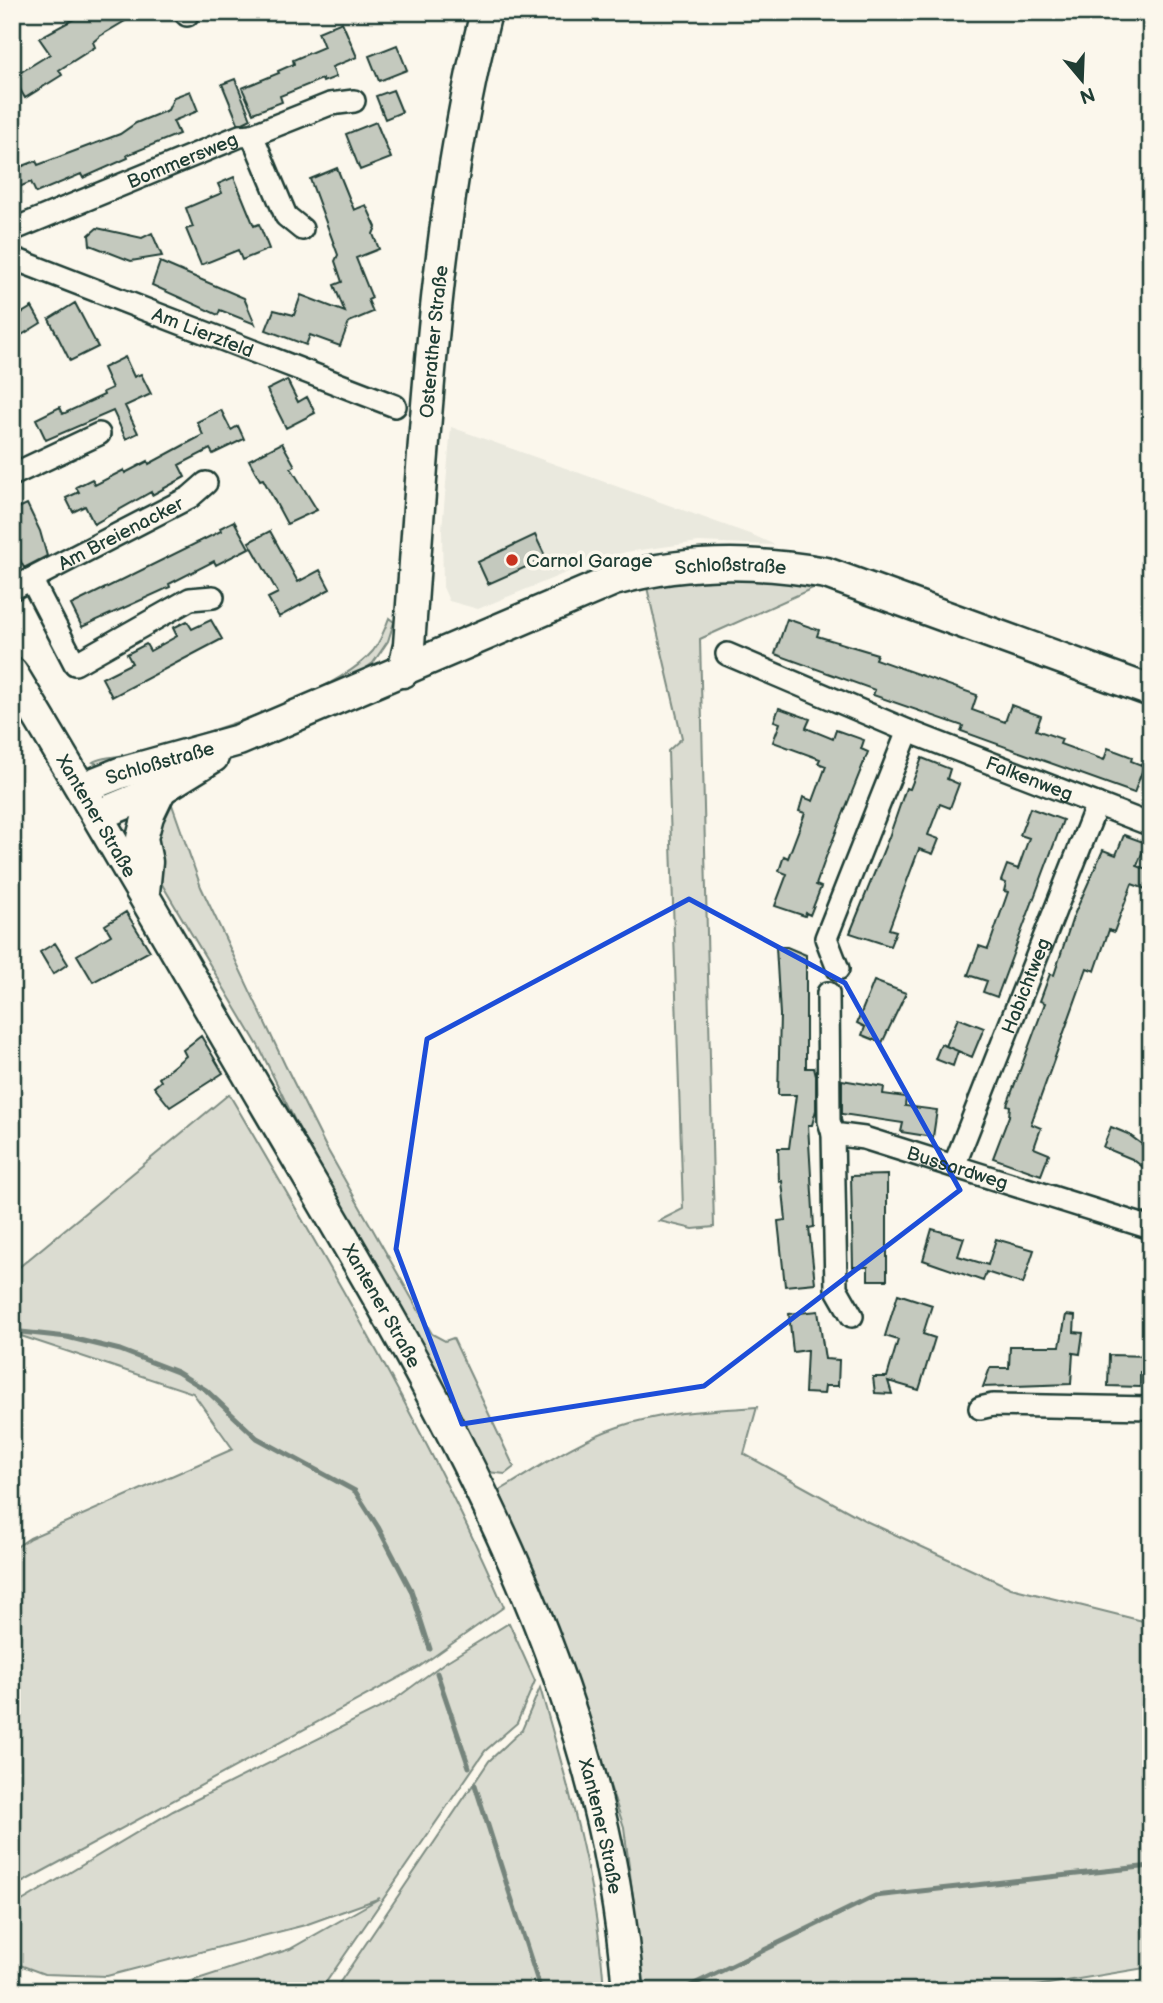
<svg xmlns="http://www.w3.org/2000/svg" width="1163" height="2003" viewBox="0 0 1163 2003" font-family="'Balsamiq Sans',sans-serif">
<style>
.built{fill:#eae9de}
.green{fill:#dbdcd1;stroke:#7d8c82;stroke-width:2}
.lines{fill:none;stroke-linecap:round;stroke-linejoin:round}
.stream{stroke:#74847b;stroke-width:5}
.building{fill:#c4c9be;stroke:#1f3d34;stroke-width:2}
.street-casing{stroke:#1f3d34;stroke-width:26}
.secondary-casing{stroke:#1f3d34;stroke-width:35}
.street{stroke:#fbf7ec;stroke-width:21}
.secondary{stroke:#fbf7ec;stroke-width:30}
.marked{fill:none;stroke:#1d4ed8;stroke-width:5;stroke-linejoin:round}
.poi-dot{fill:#c8321e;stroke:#fbf7ec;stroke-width:2.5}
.labels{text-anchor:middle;stroke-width:7;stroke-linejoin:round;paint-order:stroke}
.street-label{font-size:19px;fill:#1f3d34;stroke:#fbf7ec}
.poi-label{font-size:19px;fill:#1f3d34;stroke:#fbf7ec;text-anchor:start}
</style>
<rect width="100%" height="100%" fill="#fbf7ec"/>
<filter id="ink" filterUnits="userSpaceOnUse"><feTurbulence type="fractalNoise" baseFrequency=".0143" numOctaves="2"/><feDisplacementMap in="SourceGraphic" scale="14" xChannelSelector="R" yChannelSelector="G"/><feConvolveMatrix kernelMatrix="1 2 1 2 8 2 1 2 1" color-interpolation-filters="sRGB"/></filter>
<g filter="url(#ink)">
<!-- built -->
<path class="built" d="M451,427L755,536L775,545L699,542L626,552L590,563L478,609L449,601L443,587L442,529Z"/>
<!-- green -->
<path class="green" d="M712,574L822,584L700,639L714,1227L693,1229L659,1221L683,1209L668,751L682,738L646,583Z
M389,618L394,622L388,641L373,663L348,681L281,712L103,767L93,762C101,756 127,756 139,754C199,733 332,699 373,651C380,642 385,629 389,618Z
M170,799L201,887L285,1065L326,1147L432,1334L445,1341L453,1338L514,1467L505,1474L488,1472L453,1400L295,1121L259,1047L160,881C147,843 153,834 170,799Z
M229,1094C327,1261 427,1430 504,1607L419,1667L12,1888V1550L30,1538L233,1449L193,1393L12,1333V1273Z
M757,1407L744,1454L866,1521L1011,1588L1151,1623V1967L1006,1991H645L624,1827L547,1601L499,1491C537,1469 576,1441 618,1427C663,1412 710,1410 757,1407Z
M509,1623L535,1681L517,1723L485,1751L320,1991H161L290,1949L380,1898L305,1925L107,1976L44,1974L12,1962V1907L173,1811L390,1703L444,1663Z
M540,1688C569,1787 598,1887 604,1991H334L489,1761L522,1730Z"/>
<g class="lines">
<!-- stream -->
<path class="stream" d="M12,1331L67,1337L120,1350L177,1372L206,1390L257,1438L355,1491L378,1527L411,1590L430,1649
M437,1673L469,1767
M475,1785L541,1991
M680,1991L875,1896L1151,1866"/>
</g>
<!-- building -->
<path class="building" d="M87,12H140L100,36L93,42L95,47L59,70L62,75L25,98L13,77L50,54L39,38Z
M342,22L357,57L332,67L336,77L323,82L322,79L280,96L282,102L253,113L242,88L279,73L278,71L294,64L293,60L324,47L318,32Z
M397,45L407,70L379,81L369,56Z
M235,79L251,119L243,123H238L222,84Z
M393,90L402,112L385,119L376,96Z
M190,91L198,111L173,121L179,134L127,155L128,158L83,178L81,174L36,193L31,182L12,190V170L36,161L38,165L120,134L136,123L168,110L174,97Z
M376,122L391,158L360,170L346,134Z
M337,168L354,210L366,205L376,227L373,234L379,249L356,258L372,298L368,300L373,312L349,322L340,346L310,335L306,345L266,330L274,310L294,315L301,295L345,312L334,285L342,282L335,261L338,255L310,179Z
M234,177L254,226L259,224L269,249L242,260L238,250L201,265L186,229L193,227L186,208L222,193L218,184Z
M97,228L142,238L152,233L162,256L131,261L90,245L89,235Z
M160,262L244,298L255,324L220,310L218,315L152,285Z
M75,303L98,347L70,361L49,319Z
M32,307L41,323L12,341V319Z
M125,357L134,377L141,374L151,394L125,406L138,433L126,439L113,411L46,440L36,419L60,407L63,414L104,395L103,392L112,388L103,368Z
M287,380L298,402L307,397L315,413L286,428L267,390Z
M221,410L231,430L238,426L244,439L213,454L210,449L179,465L185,477L152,495L151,492L94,524L85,506L73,512L66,498L79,492L76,487L92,479L95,485L124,470L125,473L148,461L149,464L186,444L203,435L197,422Z
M282,443L295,466L291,468L317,510L287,524L263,479L260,480L249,460Z
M27,504L40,531L47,556L24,568L12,544V511Z
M234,521L249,548L216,565L214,561L169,584L170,587L82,627L71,605L221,531L220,528Z
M270,531L298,582L320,570L330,589L279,617L268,598L278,593L249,542Z
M535,535L546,558L488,584L478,562Z
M787,619L819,630L817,636L877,654L875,659L977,695L972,710L1005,722L1011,705L1041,716L1036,730L1062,739L1060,744L1104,760L1108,748L1132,757L1131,761L1144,766L1134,793L961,731L963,726L873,695L875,690L775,654Z
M211,620L222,639L112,697L102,678L132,663L127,654L146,644L150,651L177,636L173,628L187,621L192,629Z
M779,708L810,719L806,728L833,739L836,730L864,740L861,749L868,752L826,857L816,885L821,887L810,915L806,913L805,916L775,906L787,874L779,871L784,856L788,858L805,813L799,811L803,797L813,801L826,766L818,763L820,759L773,742L780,723L774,721Z
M922,758L950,769L947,779L959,784L950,808L940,804L928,835L939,839L933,854L919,849L889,929L896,931L890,946L850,933L889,837L906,788L910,789Z
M1030,808L1063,820L997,997L983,992L987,981L968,975L979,946L988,949L1008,892L1004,891L1006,883L1001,881L1007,865L1018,869L1029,838L1020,835Z
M1124,835L1146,843L1137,866L1151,871V891L1132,884L1114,932L1109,930L1095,971L1087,968L1031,1124L1041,1128L1034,1148L1049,1154L1041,1175L993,1158L1009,1116L1010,1106L1007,1105L1045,1003L1040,1001L1050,974L1054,975L1073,917L1103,850L1116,855Z
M126,912L150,951L93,982L77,955L111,935L105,925Z
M55,943L68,964L53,974L40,952Z
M776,947H787L806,955V1068H814L816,1076V1110L812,1125H808L814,1227L809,1228L815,1283L785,1286L778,1221L786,1220L782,1181L779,1182L778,1148H789L796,1095H778L780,1015Z
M874,981L906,993L882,1043L862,1035L865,1027L857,1023Z
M958,1018L984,1028L972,1057L946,1046Z
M201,1036L223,1073L170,1107L154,1087L161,1081L159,1078L186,1056L183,1050Z
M941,1044L958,1051L953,1066L935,1059Z
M842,1080L884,1087L883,1094L906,1097L905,1106L937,1110L933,1137L901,1132L903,1123L842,1114Z
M1111,1127L1128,1134L1151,1151V1173L1132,1159L1103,1147Z
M887,1175V1280H868V1267H853L851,1176Z
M932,1229L964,1238L958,1256L988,1265L996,1239L1034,1250L1023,1284L986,1272L983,1281L923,1260Z
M898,1294L932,1305L923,1334L935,1338L919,1390L888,1381L892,1394L875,1393L873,1377H887L898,1340L885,1336Z
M818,1311L825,1359L839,1360L838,1386H825L824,1394L805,1393L807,1350L793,1352L789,1314Z
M1066,1315L1075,1316L1074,1332L1083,1333L1080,1354L1073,1353L1071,1384L983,1387L990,1368H1009L1010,1346H1060Z
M1109,1355L1151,1356V1372H1140V1387L1108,1386Z"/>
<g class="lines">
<defs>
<g id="street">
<path d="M184,12L187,15"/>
<path d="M252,135L286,216L302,229"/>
<path id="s1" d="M12,230L240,136L252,135L330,104L354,101"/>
<path id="s2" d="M12,258L395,406"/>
<path d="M12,475L99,434"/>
<path d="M31,579L75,664L190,599L213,597"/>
<path id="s3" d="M12,589L190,497L206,483"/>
<path id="s4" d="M727,654L908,731L1151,825"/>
<path d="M838,969L826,938L908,731"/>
<path id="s5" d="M828,993L829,1121L833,1134L864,1138L1151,1228"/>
<path d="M833,1134L836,1288L852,1316"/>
<path id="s6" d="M954,1166L1097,804"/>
<path d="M980,1408L993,1405L1151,1408"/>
</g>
<g id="secondary">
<path id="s7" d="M403,672L409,645C425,434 434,219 486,12"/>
<path id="s8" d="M12,673C100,818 184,966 270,1112C431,1386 603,1665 628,1991"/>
<path id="s9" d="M82,788L120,773L239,740L614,580C684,560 754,560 826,573L1151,691"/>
<path d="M98,815L161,789L213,757"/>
<path d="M144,892L147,862L142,838L148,816L161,789"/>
</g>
</defs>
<!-- street casing -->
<use href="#street" class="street-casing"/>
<!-- secondary casing -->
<use href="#secondary" class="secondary-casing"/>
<!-- street -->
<use href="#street" class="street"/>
<!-- secondary -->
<use href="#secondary" class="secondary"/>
</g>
</g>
<!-- marked area -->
<path class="marked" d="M689,899L845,983L960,1190L704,1386L462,1424L396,1249L427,1039Z"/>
<!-- markers -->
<circle class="poi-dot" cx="512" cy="560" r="7"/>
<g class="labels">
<!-- street labels -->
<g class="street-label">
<text dy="7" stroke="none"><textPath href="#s1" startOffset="184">Bommersweg</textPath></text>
<text dy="7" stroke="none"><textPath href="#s2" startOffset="205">Am Lierzfeld</textPath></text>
<text dy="7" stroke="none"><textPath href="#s7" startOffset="332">Osterather Straße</textPath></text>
<text dy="7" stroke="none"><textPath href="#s3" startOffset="122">Am Breienacker</textPath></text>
<text dy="7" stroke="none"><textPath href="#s9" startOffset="690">Schloßstraße</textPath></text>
<text dy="7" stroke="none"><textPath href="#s9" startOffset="82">Schloßstraße</textPath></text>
<text dy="7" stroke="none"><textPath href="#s4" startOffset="327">Falkenweg</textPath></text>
<text dy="7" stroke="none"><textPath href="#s8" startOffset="166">Xantener Straße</textPath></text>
<text dy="7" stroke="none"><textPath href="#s6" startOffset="194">Habichtweg</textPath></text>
<text dy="7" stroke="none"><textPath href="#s5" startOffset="271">Bussardweg</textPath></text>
<text dy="7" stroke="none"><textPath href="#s8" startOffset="733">Xantener Straße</textPath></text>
<text dy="7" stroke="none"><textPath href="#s8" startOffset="1300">Xantener Straße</textPath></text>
</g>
<!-- poi labels -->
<g class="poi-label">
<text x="526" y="567">Carnol Garage</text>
</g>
</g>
<!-- margin -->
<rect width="1163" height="2003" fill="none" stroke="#fbf7ec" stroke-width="42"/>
<rect x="21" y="21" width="1121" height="1961" fill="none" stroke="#1f3d34" stroke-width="2.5" filter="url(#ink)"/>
<!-- north arrow -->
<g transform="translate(1082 80) rotate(161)" stroke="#fbf7ec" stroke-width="5" paint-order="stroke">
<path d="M0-5L12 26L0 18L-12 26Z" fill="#1f3d34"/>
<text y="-10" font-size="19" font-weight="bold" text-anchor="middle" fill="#1f3d34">N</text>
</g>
</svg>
